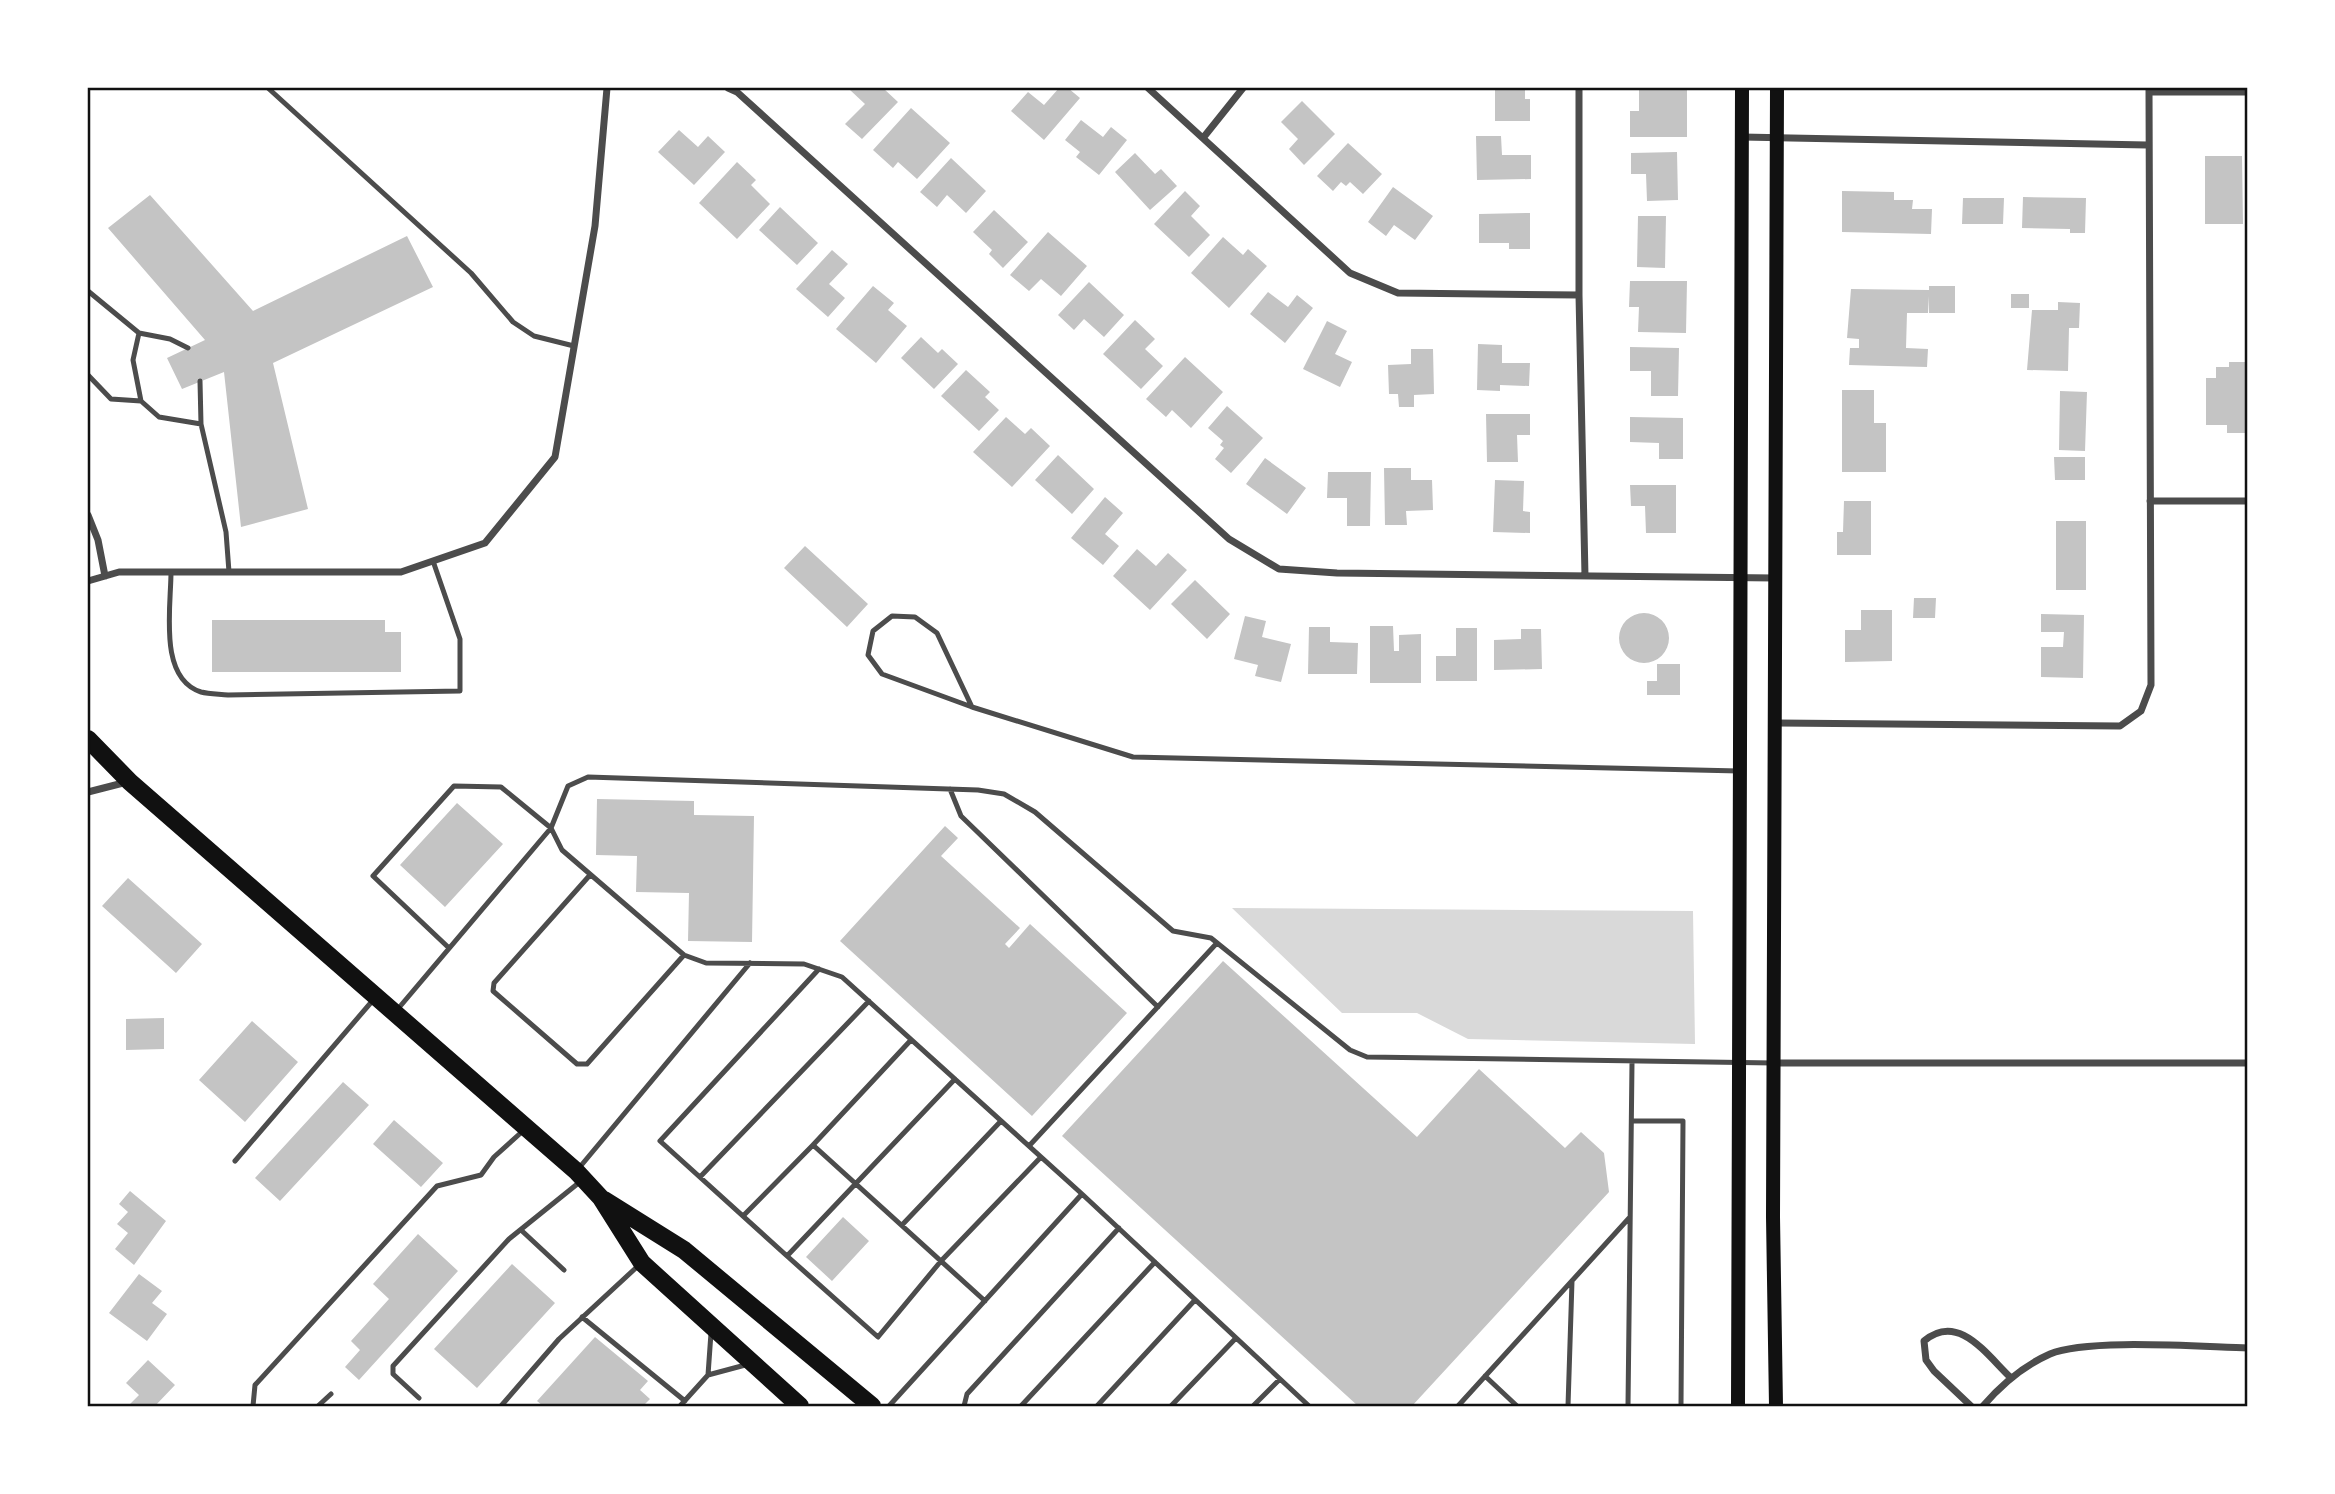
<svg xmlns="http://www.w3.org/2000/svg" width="2335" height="1494" viewBox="0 0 2335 1494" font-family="Literata,serif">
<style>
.water{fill:#d9d9d9}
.building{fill:#c4c4c4}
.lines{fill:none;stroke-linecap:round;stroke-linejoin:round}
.service{stroke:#4c4c4c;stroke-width:5}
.minor{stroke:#4c4c4c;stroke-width:7}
.secondary{stroke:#111;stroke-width:14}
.primary{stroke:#111;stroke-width:18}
.neatline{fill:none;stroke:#111;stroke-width:2.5}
</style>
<rect width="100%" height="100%" fill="#fff"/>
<!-- water -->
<path class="water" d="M1232,908L1693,911L1695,1044L1468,1039L1417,1013H1342Z"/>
<!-- building -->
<path class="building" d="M853,88H883L898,102L862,139L845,124L865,104L850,90Z
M1059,88H1068L1080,98L1044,140L1011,111L1028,92L1044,105Z
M1495,88H1525V99H1530V121H1495Z
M1639,88H1687V137H1630V111H1639Z
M1302,101L1335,134L1304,165L1289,149L1298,139L1281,122Z
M911,108L950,143L917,179L898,162L893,168L873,150Z
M1081,120L1103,137L1111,127L1127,140L1099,175L1076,157L1080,152L1065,140Z
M679,130L698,147L708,136L725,152L694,185L658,152Z
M1476,136H1501L1502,155H1531V179L1477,180Z
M1348,143L1382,174L1363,194L1350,182L1346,186L1341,182L1333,191L1317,176Z
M1677,152L1678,200L1647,201L1646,174H1631V153Z
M1135,153L1155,174L1161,169L1177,186L1150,210L1115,172Z
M2205,156H2242L2243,224H2205Z
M951,158L986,191L966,213L947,195L937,207L920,192Z
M737,162L756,180L751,185L770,204L737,239L699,203Z
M1393,187L1433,216L1415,240L1394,225L1386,236L1368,222Z
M1185,191L1200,206L1191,216L1210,235L1189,257L1154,224Z
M1842,191L1894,192V200H1913L1912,209H1932L1931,234L1842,232Z
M150,195L253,311L407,236L433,287L273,363L308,509L241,527L224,372L182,389L167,358L205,340L108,228Z
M2023,197L2086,198L2085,233H2070V229L2022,228Z
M1963,198H2004L2003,224H1962Z
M780,207L818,243L797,265L759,230Z
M994,210L1028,242L1003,268L989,254L992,250L973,232Z
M1530,213V249H1509V243H1479V214Z
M1638,216H1666L1665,268L1637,267Z
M1048,232L1087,266L1061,296L1041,279L1029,291L1010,275Z
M1223,237L1243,255L1248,249L1267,266L1229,308L1191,273Z
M832,250L848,264L829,284L845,298L828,317L796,289Z
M1630,281H1687L1686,333L1638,332L1639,307H1629Z
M1089,282L1124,315L1104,337L1084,319L1074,330L1058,315Z
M873,286L894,303L888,310L907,326L876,363L836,329Z
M1929,286H1955V313H1929L1928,296V313H1907L1906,348L1928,349L1927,367L1849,365L1850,348H1859V339L1847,338L1851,289L1929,290Z
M1268,292L1288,307L1297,295L1313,308L1285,343L1250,314Z
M2011,294H2029V308H2011Z
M2058,302L2080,303L2079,328H2069L2068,371L2027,370L2032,310H2058Z
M1135,320L1155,339L1145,349L1163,366L1141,389L1103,354Z
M1327,321L1347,331L1335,354L1352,362L1340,387L1303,369Z
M921,337L938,353L942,349L958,364L934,389L901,358Z
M1478,344L1502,345V363H1530L1529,386L1500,385V391L1477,390Z
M1630,347L1679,348L1678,396H1651V371H1630Z
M1411,349H1433L1434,394L1414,395V407H1399L1398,394H1389L1388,365L1411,364Z
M1185,357L1223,392L1191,428L1172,410L1166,417L1146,399Z
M2229,362H2247L2248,433H2227V425H2206V378H2216V367H2229Z
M966,370L990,392L985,397L999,410L979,431L941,396Z
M1842,390H1874V423H1886V472H1842Z
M2060,391L2087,392L2085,451L2059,450Z
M1227,406L1263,438L1231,473L1215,459L1224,448L1220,445L1223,441L1208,428Z
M1486,414H1530V435H1517L1518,462H1487Z
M1006,417L1025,434L1031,428L1050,446L1012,487L973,452Z
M1630,417L1683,418V459H1659V443L1630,442Z
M1058,455L1094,489L1072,514L1035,480Z
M2054,457H2085V480H2055Z
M1265,458L1306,488L1287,514L1246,484Z
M1384,468H1411V480H1432L1433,510L1406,511L1407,525H1385Z
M1328,472H1371L1370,526H1347V498H1327Z
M1495,480L1524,481L1523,511L1530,512V533L1493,532Z
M1630,485H1676V533H1646L1645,506H1631Z
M1105,497L1123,513L1105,534L1119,546L1103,565L1071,538Z
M1844,501H1871V555H1837V532H1843Z
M2056,521H2086V590H2056Z
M805,546L868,604L847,627L784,568Z
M1137,549L1156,566L1168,553L1187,570L1150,610L1113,576Z
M1195,580L1230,614L1207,639L1171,604Z
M1914,598H1936L1935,618H1913Z
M1861,610H1892V661L1845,662V630H1861Z
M1619 638a25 25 0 1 1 50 0a25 25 0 1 1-50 0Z
M2041,614L2084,615L2083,678L2041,677V647H2063L2064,632H2041Z
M1245,616L1266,621L1262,637L1291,644L1281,682L1255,676L1258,665L1234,659Z
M212,620H385V632H401V672H212Z
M1370,626H1393L1394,651H1399V635L1421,634V683H1370Z
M1309,627H1330V642L1358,643L1357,674H1308Z
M1456,628H1477V681H1436V656H1456Z
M1521,629H1541L1542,669L1494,670V640L1521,639Z
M1657,664H1680V695H1647V681H1657Z
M597,799L694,801V815L754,816L752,942L688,941L689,893L636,892L637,856L596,855Z
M457,803L503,844L445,907L400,865Z
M945,826L958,838L941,856L1020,928L1005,944L1009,948L1030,924L1127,1013L1032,1116L840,941Z
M128,878L202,944L176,973L102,906Z
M1223,961L1417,1137L1479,1069L1565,1148L1581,1132L1604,1153L1609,1192L1412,1406H1358L1062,1136Z
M164,1018V1049L126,1050V1019Z
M252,1021L298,1062L245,1122L199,1080Z
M343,1082L369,1105L280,1201L255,1178Z
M394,1120L443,1163L421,1187L373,1144Z
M130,1191L166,1221L134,1265L115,1249L128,1233L117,1224L128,1212L119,1204Z
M843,1217L869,1241L832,1281L806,1257Z
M418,1234L458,1271L359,1380L345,1367L360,1350L351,1341L389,1299L373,1284Z
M512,1264L555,1303L477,1388L434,1349Z
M139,1274L162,1291L152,1303L167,1314L147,1341L109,1313Z
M595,1337L648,1381L640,1390L650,1399L643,1406H543L537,1401Z
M148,1360L175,1385L155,1406H128L139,1395L126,1383Z"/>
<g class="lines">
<!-- service -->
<path class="service" d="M268,88L471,273L513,322L534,336L574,346
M88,291L139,333L133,360L141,401
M139,333L170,339L188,348
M88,375L111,399L141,401L159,417L201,424L226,532L229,572
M200,381L201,424
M171,572C171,608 158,678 201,692C209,694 220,694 228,695L460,691V639L433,561
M972,707L937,633L915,617L892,616L873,631L868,655L882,674L972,707L1133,757L1739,771
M950,789L961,816L1158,1007
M590,875L494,983L493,991L577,1064H587L684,955
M449,948L373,876L454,786L501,787L551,828L562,850L684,955L706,963L804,964L842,977L1082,1194L1309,1406
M397,1010L551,828L568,786L588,777L978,790L1004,794L1035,812L1173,931L1211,938L1350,1050L1367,1057L1774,1063
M911,1040L813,1145L985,1301
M955,1079L787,1256L878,1337L941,1261L1041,1157
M1632,1121H1683L1681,1406
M1029,1146L1216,944
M235,1161L374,999
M579,1168L750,963
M700,1177L869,1001
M743,1216L813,1145
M902,1225L1001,1121
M521,1230L564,1270
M787,1256L660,1141L819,969
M582,1317L685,1401
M708,1375L711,1333
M1485,1376L1517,1406
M419,1398L393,1374V1366L509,1239L581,1181
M253,1406L255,1385L437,1186L481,1175L494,1157L524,1130
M318,1406L331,1394
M501,1406L559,1339L639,1265
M680,1406L708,1375L749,1364
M889,1406L1082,1194
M964,1406L967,1394L1119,1228
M1021,1406L1155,1262
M1097,1406L1195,1300
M1171,1406L1236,1338
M1253,1406L1280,1379
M1458,1406L1630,1217
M1568,1406L1572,1281
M1628,1406L1632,1063"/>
<!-- minor -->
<path class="minor" d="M728,88L737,92L1229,539L1279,569L1337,573L1775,578
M1148,88L1350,273L1398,293L1579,295
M1579,88V295L1585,576
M2149,92H2248
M1742,137L2147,145
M1203,138L1243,88
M2150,501H2248
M88,515L98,540L105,576
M88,581L119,572H401L485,543L555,457L595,226L607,88
M1775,723L2120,726L2141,711L2151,685L2149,88
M88,792L127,782
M1775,1063H2248
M1971,1406L1934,1371L1926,1360L1924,1341C1958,1312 1986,1354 2010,1377
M1983,1406C2002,1384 2023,1366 2050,1354C2086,1338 2203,1347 2248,1348"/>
<!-- secondary -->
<path class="secondary" d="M1738,1406L1742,88
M1776,1406L1773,1217L1777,88"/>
<!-- primary -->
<path class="primary" d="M88,739L130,782L576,1171L601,1198L642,1263L800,1406
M604,1200L684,1250L872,1406"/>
</g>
<!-- border -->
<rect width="2335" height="1494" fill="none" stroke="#ffffff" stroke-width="178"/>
<rect x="89" y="89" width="2157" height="1316" class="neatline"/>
</svg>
